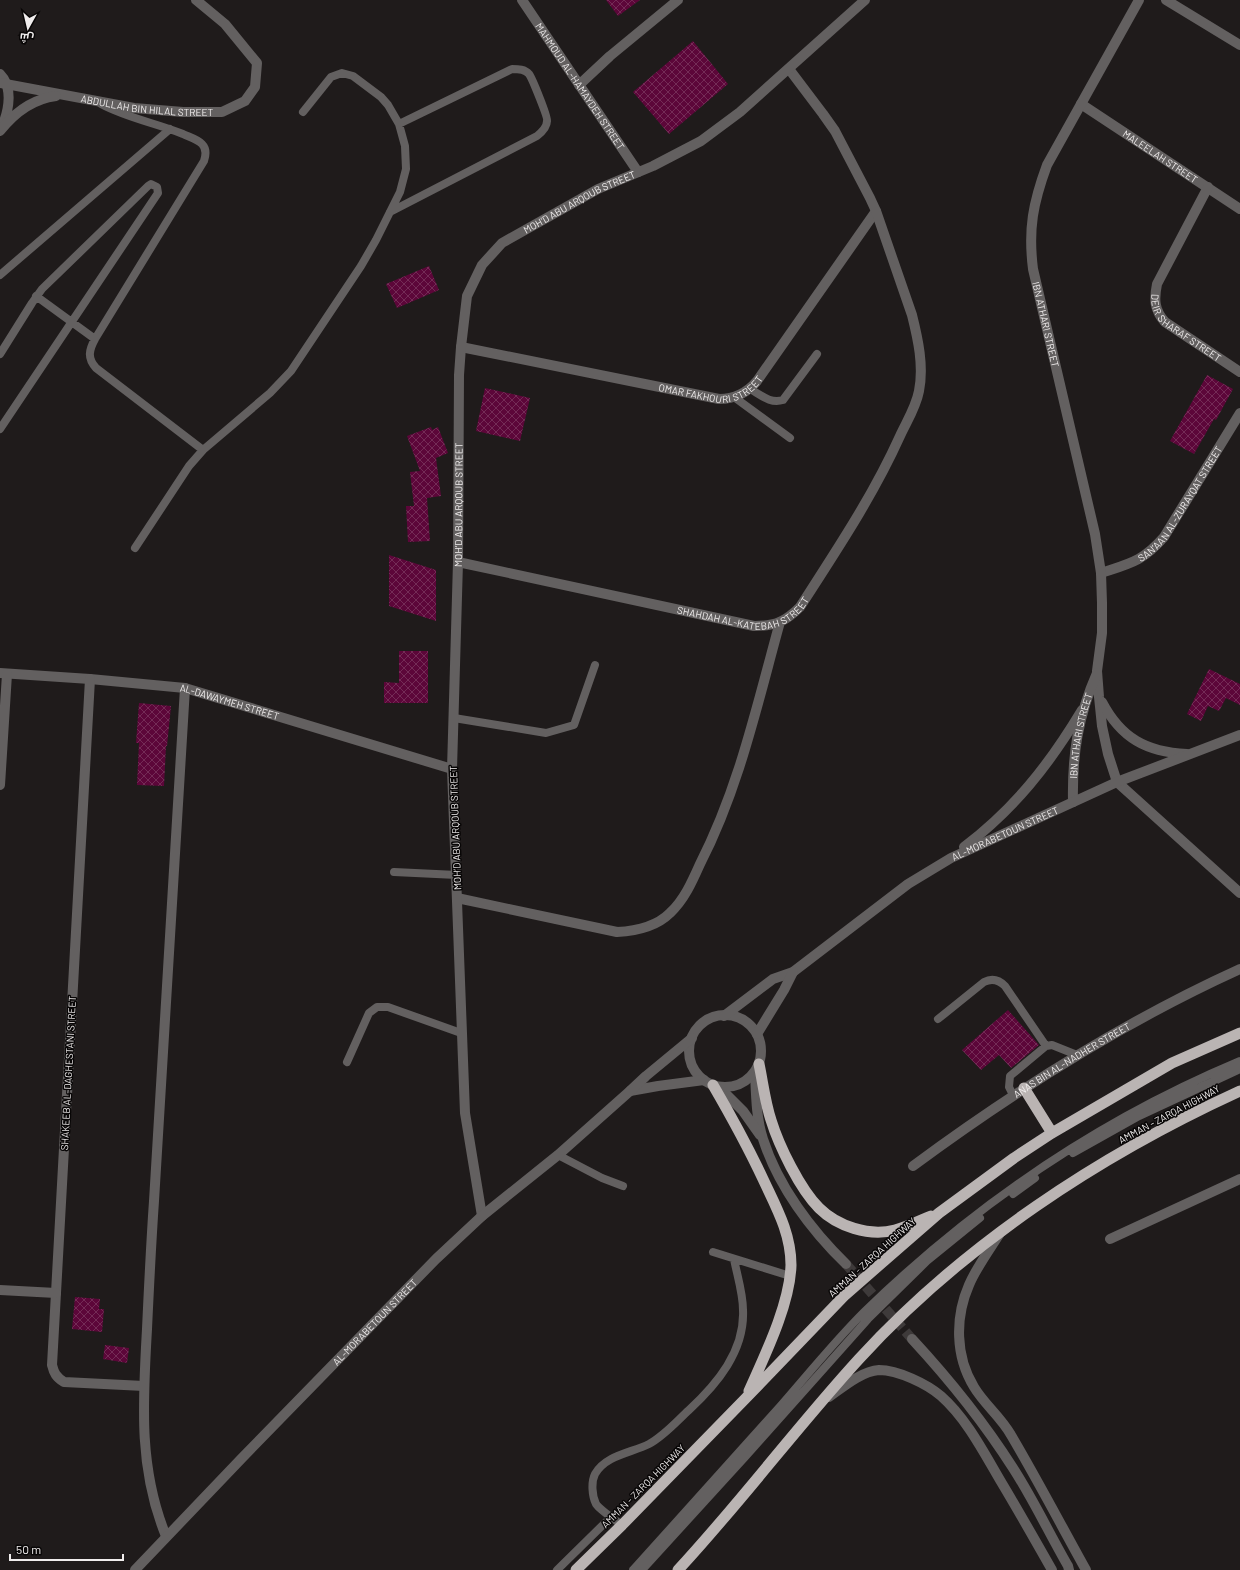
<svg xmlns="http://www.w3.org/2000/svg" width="1240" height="1570" viewBox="0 0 1240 1570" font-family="Barlow,Cairo,sans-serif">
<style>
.building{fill:url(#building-cross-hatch)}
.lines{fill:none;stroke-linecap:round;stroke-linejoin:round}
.minor-tunnel{stroke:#3e3a3a;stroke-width:10;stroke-dasharray:10 5;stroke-linecap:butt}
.service{stroke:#636060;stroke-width:8}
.minor{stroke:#636060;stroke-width:10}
.tertiary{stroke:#636060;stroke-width:10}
.trunk{stroke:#bab4b3;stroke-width:11}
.labels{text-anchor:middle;stroke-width:3;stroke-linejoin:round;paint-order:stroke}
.street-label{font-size:10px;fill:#f0eded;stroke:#080606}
</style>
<defs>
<pattern id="building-cross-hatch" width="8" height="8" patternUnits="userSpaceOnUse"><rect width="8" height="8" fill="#5c0639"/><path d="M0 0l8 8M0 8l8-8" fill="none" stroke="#742b56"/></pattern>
</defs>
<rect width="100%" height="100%" fill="#1f1b1b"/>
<!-- building -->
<path class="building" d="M606,0H640L618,16Z
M693,41L728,84L669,134L633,92Z
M429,266L439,290L397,308L386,284Z
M1207,375L1233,389L1216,420L1214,419L1194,454L1170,441Z
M485,388L530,398L520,441L476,431Z
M431,427L432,430L438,427L448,453L436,458L441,496L427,498L430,541L408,542L406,506H414L410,472L420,471L407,436Z
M389,555L436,570V621L389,606Z
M399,651H428V703H384V682L399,683Z
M1209,669L1240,684V705L1226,698L1219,711L1208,706L1201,721L1187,714Z
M139,703L171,706L167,746H166L164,786L137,785L139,743H136Z
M1008,1010L1039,1045L1011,1068L999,1055L981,1070L962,1050Z
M75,1297L100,1299L99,1309H104L102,1332L72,1329Z
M105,1345L129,1348L127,1363L103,1359Z"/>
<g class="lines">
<!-- minor-tunnel -->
<path class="minor-tunnel" d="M846,1264L912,1339"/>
<!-- service -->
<path class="service" d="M101,104C127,118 156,123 183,134C189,137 197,139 202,144C207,149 206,155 204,161L95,339C89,350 87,358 96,368L203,450
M390,212L537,136C542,132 547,127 547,121C548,117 532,78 529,74C525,69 518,69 512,69L399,124
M0,275L170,129
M36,296L95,339
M0,354L32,303L42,289L148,186L151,184L157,187L158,193L0,429
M750,389C761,395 770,404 783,400L817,354
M734,397L790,438
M135,548L189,466L203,450L270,393L291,371L361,266L376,240L400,192L406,169L405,146L399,124L388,105L381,97L353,76L342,73L331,77L303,112
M454,718L546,733L574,725L595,665
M394,872L457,875
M938,1019L984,982C992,978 999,980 1005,986L1046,1046
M347,1062L369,1013L377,1007H388L461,1033
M1013,1095L1009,1087L1010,1076L1046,1046L1052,1045L1077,1055
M1073,1153L1139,1116L1240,1069
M558,1155L602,1178L623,1186
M1013,1194L1035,1178
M713,1252L790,1276
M622,1525C615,1520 600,1510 596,1504C592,1496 591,1482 595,1474C606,1455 631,1453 649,1444C664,1436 677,1421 689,1410C717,1384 745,1351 743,1310C743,1293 737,1275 734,1259
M557,1570L611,1517
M633,1570C681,1517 729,1464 776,1411C805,1378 833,1343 864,1312C973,1206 1099,1120 1240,1061
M642,1570L745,1457L868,1319L927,1261L980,1218"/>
<!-- minor -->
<g class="minor">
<path id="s1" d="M522,0L638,172"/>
<path d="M1166,0L1240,45"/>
<path d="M0,74C13,87 9,109 3,124"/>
<path id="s2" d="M0,83L134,108L183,112H222L245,101L255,87L257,63L225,24L196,0"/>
<path d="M579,85L610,56L678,0"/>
<path id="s3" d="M1081,104L1240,209"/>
<path d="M0,131C15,112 32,99 56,96"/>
<path id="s4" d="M1208,187L1157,284C1154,299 1154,310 1165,322L1240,372"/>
<path id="s5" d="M461,347L719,399C735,399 747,393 757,381L876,211"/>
<path id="s6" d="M458,562L754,626C775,626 785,622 800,607C836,551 873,496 900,436C907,421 916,407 919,391C924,366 918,339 912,315L876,211L870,198L835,131L823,114L789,69"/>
<path id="s7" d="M1101,573C1131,563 1143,561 1164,537L1240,413"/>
<path id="s8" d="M0,673L90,679L185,688L452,769"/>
<path d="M90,679L52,1365C54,1373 56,1377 64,1382L144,1386"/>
<path d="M0,785L7,674"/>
<path d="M457,898L617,932C636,931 656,927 670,913C684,900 692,882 700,864C739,788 757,705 780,622"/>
<path d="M755,1072C756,1094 756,1118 763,1139C778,1186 811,1230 846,1264"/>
<path d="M719,1087L743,1111L760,1135"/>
<path id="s9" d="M482,1216L465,1113L452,769L458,562L459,375L461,347L467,296L482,265L502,243L598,189L653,166L701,141L740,112L865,0"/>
<path d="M1000,1233C990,1249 976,1268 969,1285C955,1317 955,1356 974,1387C984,1404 1001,1417 1011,1435C1037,1479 1061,1525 1086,1570"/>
<path d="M1110,1239L1240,1179"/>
<path d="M0,1290L56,1293"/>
<path d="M912,1339C949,1379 983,1421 1013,1468C1033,1499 1049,1533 1068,1566L1069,1570"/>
<path d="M829,1397C843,1387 862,1371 879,1370C898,1370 927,1384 941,1396C966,1418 983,1451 1000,1480C1018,1510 1035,1540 1052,1570"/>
<path d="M166,1536C138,1468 143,1401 147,1329C149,1286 151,1244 154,1201C163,1030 174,859 185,688"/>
</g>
<!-- tertiary -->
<g class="tertiary">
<path id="s10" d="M1139,0L1047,165C1033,203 1028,229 1033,269L1095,534L1101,573L1102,603V633L1097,671L1099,697L1102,726L1108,754L1117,782L1240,893"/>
<path d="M1102,702C1121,738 1146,752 1187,754"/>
<path id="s11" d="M1073,802C1072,755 1078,716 1097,673"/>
<path d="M964,847C1015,808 1049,765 1082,710"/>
<circle cx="725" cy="1051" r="36"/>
<path id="s12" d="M724,1016L773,979L793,972L908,884L951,858L1117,782L1240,735"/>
<path d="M757,1034L784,990L793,972"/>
<path d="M630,1091L658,1086L704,1080"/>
<path id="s13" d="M913,1166C1016,1090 1123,1022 1240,969"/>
<path id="s14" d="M135,1570L242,1458L436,1259L482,1216L558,1155L630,1091L646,1076L692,1038"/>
</g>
<!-- trunk -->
<path class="trunk" d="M759,1064C763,1083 765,1102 771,1120C779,1146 800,1189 819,1208C837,1226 869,1237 895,1230C907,1227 919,1221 931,1216
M713,1085C731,1116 748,1147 763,1179C776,1207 791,1233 791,1265C790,1304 765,1355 749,1391
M1024,1088L1052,1133
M576,1570L622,1525L745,1399L845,1295L939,1213L1014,1158L1052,1133L1172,1063L1240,1033
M678,1570C741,1502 796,1428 859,1359C963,1245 1100,1155 1240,1091"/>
</g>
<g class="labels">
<!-- street labels -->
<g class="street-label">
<text dy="4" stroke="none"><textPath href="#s1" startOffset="104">MAHMOUD AL-HAMAYDEH STREET</textPath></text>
<text dy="4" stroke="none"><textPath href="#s2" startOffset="149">ABDULLAH BIN HILAL STREET</textPath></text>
<text dy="4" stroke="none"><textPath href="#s3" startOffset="95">MALEELAH STREET</textPath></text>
<text dy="4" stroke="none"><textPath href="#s9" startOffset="1074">MOH’D ABU ARQOUB STREET</textPath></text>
<text dy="4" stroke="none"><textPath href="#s10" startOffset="352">IBN ATHARI STREET</textPath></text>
<text dy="4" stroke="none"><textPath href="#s4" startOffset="168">DEIR SHARAF STREET</textPath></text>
<text dy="4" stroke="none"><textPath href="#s5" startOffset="257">OMAR FAKHOURI STREET</textPath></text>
<text dy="4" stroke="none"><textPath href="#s7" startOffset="110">SAN’AAN AL-ZURAYQAT STREET</textPath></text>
<text dy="4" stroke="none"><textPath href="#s9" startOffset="713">MOH’D ABU ARQOUB STREET</textPath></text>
<text dy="4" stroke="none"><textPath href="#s6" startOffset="295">SHAHDAH AL-KATEBAH STREET</textPath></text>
<text dy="4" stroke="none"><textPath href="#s8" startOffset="232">AL-DAWAYMEH STREET</textPath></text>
<text dy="4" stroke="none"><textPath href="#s11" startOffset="67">IBN ATHARI STREET</textPath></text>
<text transform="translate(455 828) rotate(-92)" y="4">MOH’D ABU ARQOUB STREET</text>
<text dy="4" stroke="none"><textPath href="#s12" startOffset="337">AL-MORABETOUN STREET</textPath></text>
<text dy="4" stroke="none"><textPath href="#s13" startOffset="191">ANAS BIN AL-NADHER STREET</textPath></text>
<text transform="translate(68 1073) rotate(-87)" y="4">SHAKEEB AL-DAGHESTANI STREET</text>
<text transform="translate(1169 1114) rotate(-28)" y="4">AMMAN - ZARQA HIGHWAY</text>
<text transform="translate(872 1257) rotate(-42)" y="4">AMMAN - ZARQA HIGHWAY</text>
<text dy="4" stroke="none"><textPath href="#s14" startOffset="345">AL-MORABETOUN STREET</textPath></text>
<text transform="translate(643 1486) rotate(-45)" y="4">AMMAN - ZARQA HIGHWAY</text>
</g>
</g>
<!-- north arrow -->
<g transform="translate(28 28) rotate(188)" stroke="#080606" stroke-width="3" paint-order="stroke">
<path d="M0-3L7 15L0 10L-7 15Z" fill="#f0eded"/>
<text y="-6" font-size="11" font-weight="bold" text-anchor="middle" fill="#f0eded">ش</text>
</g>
<!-- scale -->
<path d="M10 1554v6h113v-6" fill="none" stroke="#f0eded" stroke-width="2"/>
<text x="16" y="1554" font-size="12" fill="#f0eded" stroke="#080606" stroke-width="3" paint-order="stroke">50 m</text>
</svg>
